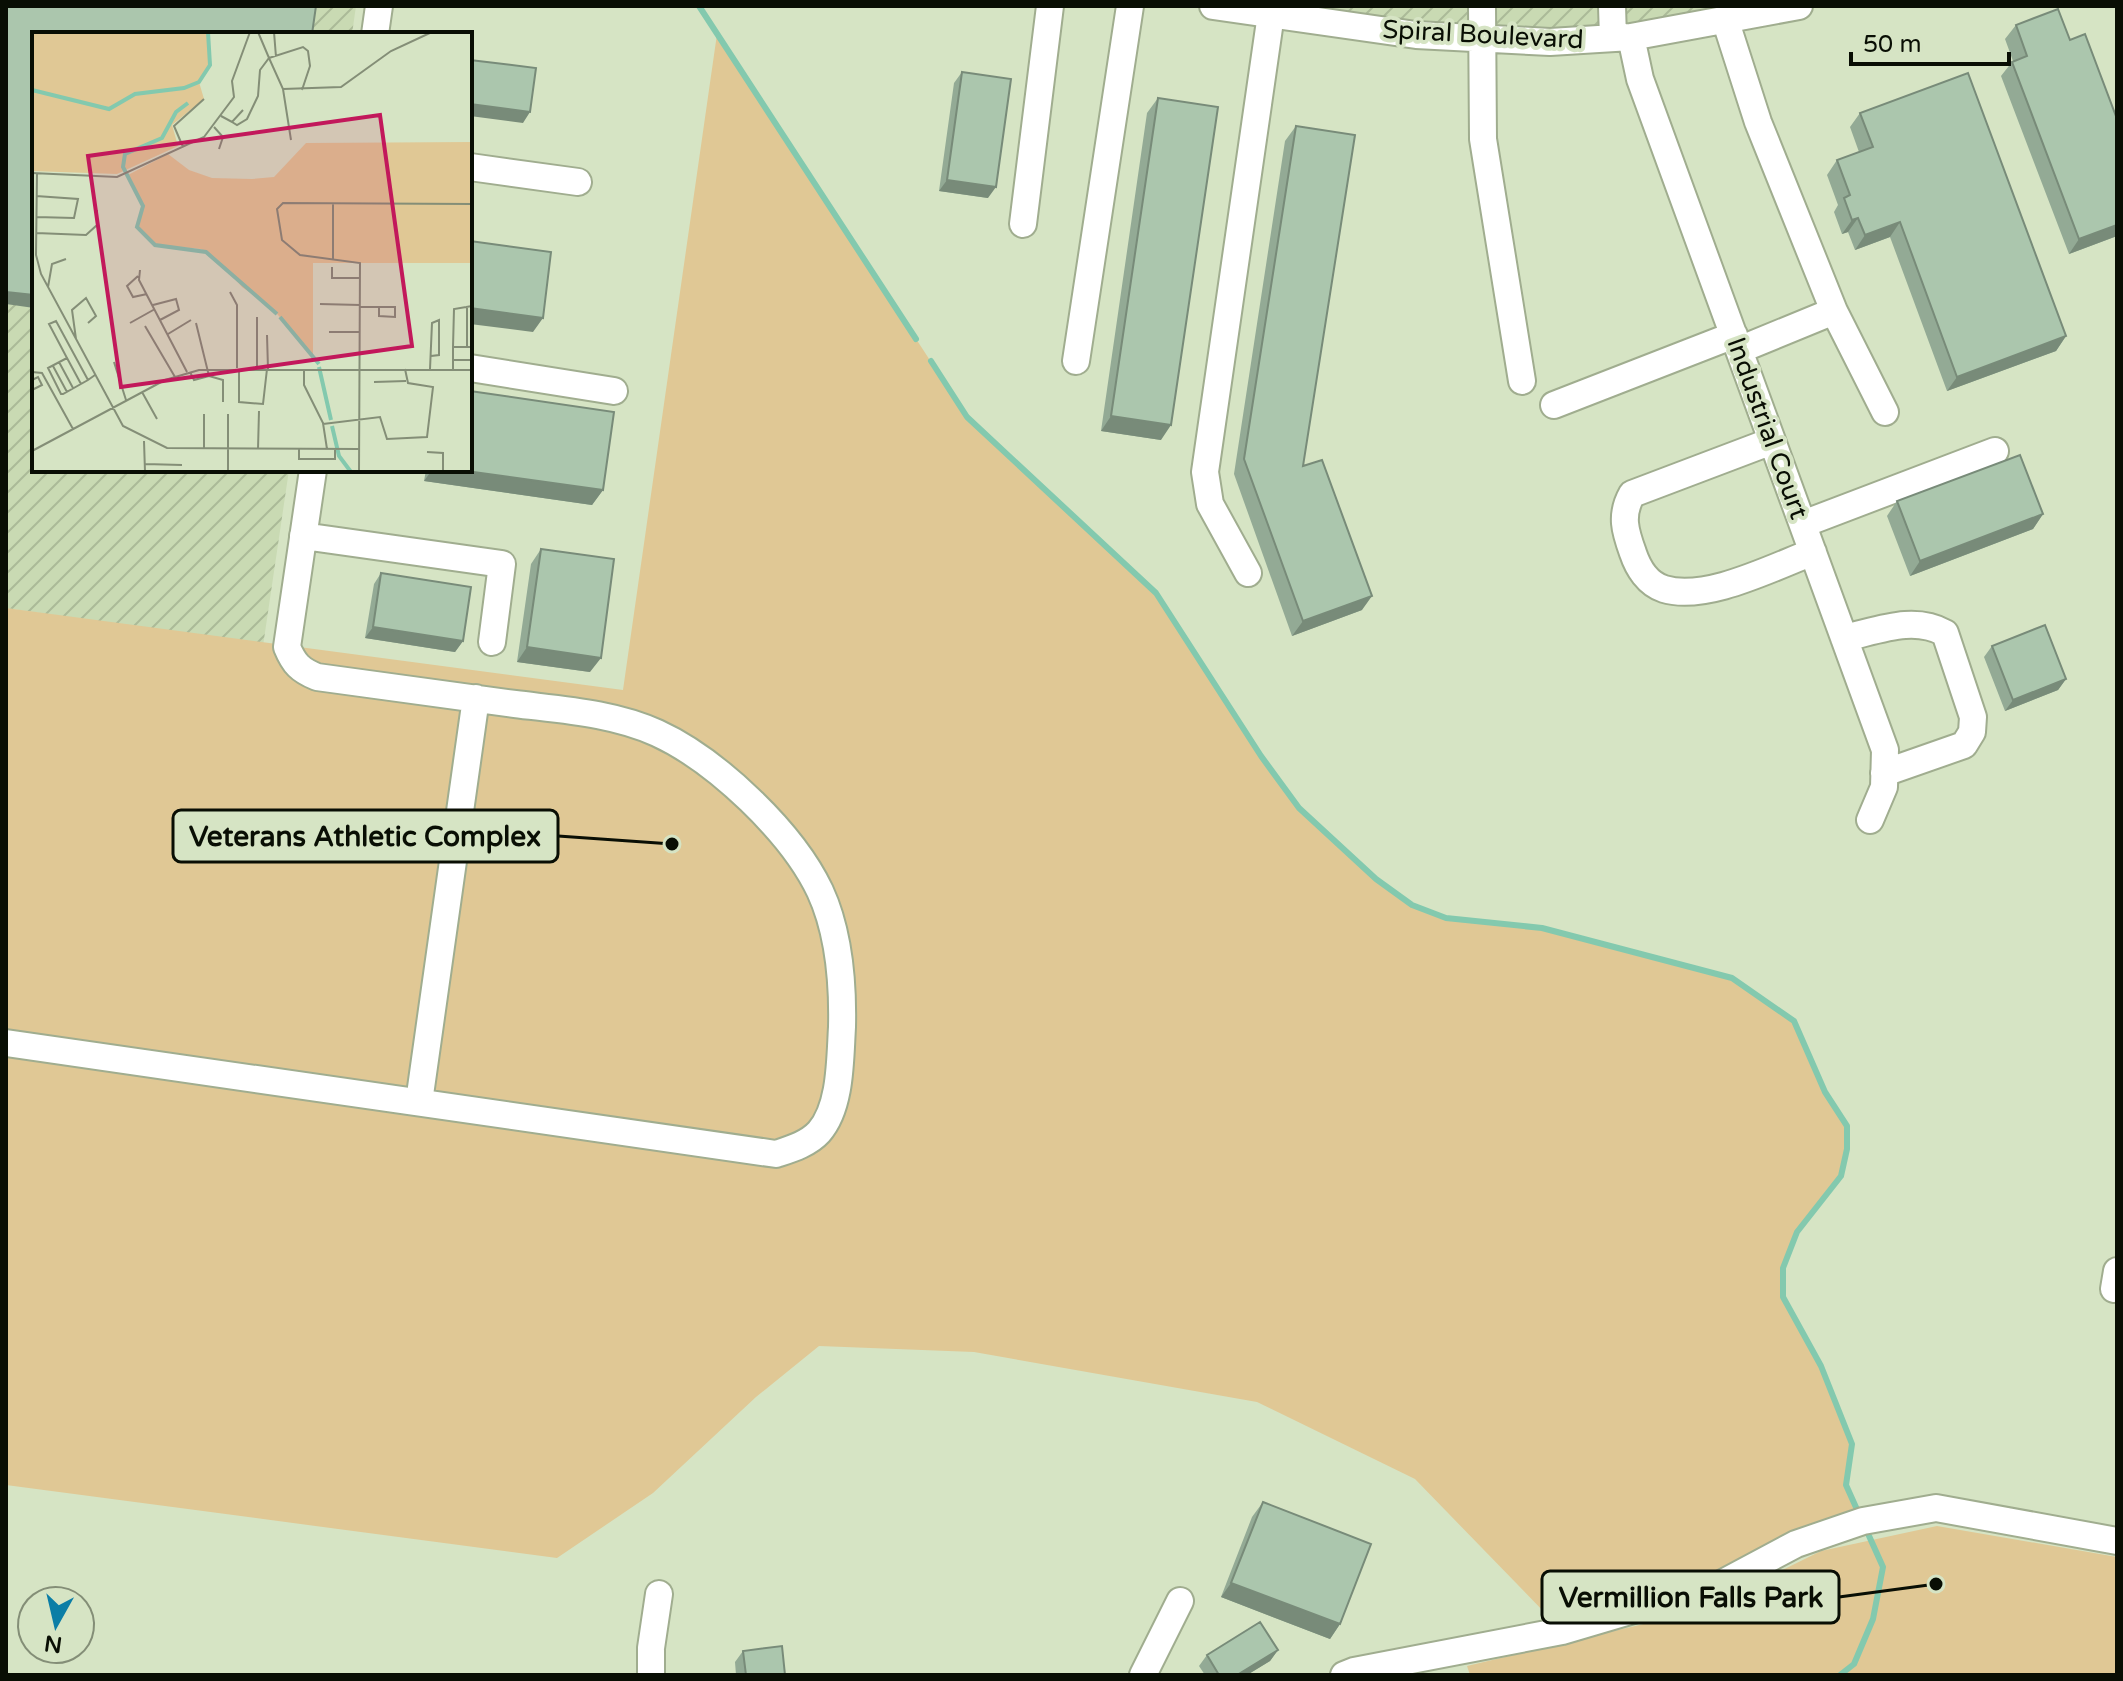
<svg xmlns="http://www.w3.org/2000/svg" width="2123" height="1681" viewBox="0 0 2123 1681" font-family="'Varela Round',sans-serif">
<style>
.industrial{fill:url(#industrial-furrows)}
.green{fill:#e0c895}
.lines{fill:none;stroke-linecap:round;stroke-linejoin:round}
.stream{stroke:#83c9ae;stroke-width:6}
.minor-casing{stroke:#a0ad8f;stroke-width:30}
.minor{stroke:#fff;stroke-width:26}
.wall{fill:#93aa95}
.shaded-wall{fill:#788b79}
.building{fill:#abc6ad;stroke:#788b79;stroke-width:2}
.labels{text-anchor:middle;stroke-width:8;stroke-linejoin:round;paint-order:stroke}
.street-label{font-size:26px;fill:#090e04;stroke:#d6e4c4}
.inset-river{fill:none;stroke:#83c9ae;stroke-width:4}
.inset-road{fill:none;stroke:#848e77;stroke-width:2}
.view{fill:#c2185b;fill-opacity:0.15;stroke:#c2185b;stroke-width:4}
.inset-edge{fill:none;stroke:#090e04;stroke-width:4}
.leader{fill:none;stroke:#090e04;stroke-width:3}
.callout-dot{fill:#090e04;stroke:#d6e4c4;stroke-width:3}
.callout{fill:#d6e4c4;stroke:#090e04;stroke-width:3}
.callout-label{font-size:28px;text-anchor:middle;font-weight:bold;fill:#090e04}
</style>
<defs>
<pattern id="industrial-furrows" width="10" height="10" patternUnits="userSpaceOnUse" patternTransform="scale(2)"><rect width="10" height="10" fill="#c9dab3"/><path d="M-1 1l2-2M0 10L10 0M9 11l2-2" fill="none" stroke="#abba98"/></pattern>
</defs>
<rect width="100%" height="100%" fill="#d6e4c4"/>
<!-- industrial -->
<path class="industrial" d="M6,6H356L352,34H34V470H289L263,646L6,608Z
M1213,6H1799L1550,42Z"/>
<!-- green -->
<path class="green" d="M717,34L967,417L1156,593L1261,756L1299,808L1376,879L1412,905L1446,918L1542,928L1732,978L1794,1021L1825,1092L1847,1126V1149L1841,1176L1797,1232L1783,1268V1297L1821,1366L1852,1444L1846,1485L1856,1508L1712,1576L1548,1616L1415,1479L1257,1402L974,1352L819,1346L756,1397L653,1493L557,1558L6,1485V608L623,690Z
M1937,1526L2117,1557V1675H1470L1467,1666L1702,1610L1821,1551Z"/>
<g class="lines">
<!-- stream -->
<path class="stream" d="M699,6L916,339
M931,361L967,417L1156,593L1261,756L1299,808L1376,879L1412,905L1446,918L1542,928L1732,978L1794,1021L1825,1092L1847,1126V1149L1841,1176L1797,1232L1783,1268V1297L1821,1366L1852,1444L1846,1485L1859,1514
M1840,1675L1854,1664L1873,1619L1883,1567L1865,1527"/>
<defs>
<path id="minor" d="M1213,6L1416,35L1550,42L1631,37L1799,6
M1482,6L1483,139L1522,381
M1612,6L1613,38
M1725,19L1758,122L1834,311L1885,412
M375,34L379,6
M1631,37L1640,79L1885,750L1884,787L1870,820
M470,167L578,182
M1023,224L1050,6
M1739,350L1834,311
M1076,361L1130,6
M470,368L614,391
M1554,405L1734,335
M1772,441L1632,494C1620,515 1625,531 1633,553C1638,568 1648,584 1664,589C1706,602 1773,567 1813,552
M1803,524L1995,451
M303,536L502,564L492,642
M1248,573L1210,504L1205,472L1271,14
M1844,638C1877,631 1913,615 1945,633L1973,717L1972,732L1964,745L1884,773
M6,1043L776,1154C791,1149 808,1144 819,1132C841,1107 840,1060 842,1027C843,983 839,932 820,891C792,832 716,760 657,733C613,713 563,710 515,704C449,695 383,686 317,677C300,670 294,664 287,647L313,470
M419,1102L476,698
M2114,1289L2117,1271
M651,1675V1648L659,1594
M1143,1675L1180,1601
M1344,1675L1354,1671L1562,1631L1721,1584L1796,1544L1863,1521L1936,1508L2117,1541"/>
</defs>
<!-- minor casing -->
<use href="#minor" class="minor-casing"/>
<!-- minor -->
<use href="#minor" class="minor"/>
</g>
<!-- wall -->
<path class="wall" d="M2016,25L2117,236L2069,254L2001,76L2012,62L2013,61L2005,39Z
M962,72L988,198L939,191L954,83Z
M1158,98L1161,440L1101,431L1147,113Z
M1860,113L2066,336L2056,351L1947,391L1890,237L1855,250L1848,232L1842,234L1834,212L1838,205L1827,175L1837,160L1859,152L1850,127Z
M1296,126L1303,466L1362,610L1292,636L1234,474L1285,141Z
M426,470H470L603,490L592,505L424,481Z
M1897,501L2043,514L2033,529L1910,576L1887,516Z
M541,549L590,672L517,662L531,564Z
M381,573L463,641L455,652L365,638L374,584Z
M1992,646L2066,679L2058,690L2005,711L1984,657Z
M1263,1502L1340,1624L1330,1639L1221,1597L1252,1517Z
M1278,1650L1270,1661L1247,1675H1205L1199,1666L1207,1655Z
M743,1651L785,1675H736L735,1662Z"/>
<!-- shaded-wall -->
<path class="shaded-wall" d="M470,104L530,112L523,123L470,116Z
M947,180L996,187L988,198L939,191Z
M1858,218L1848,232L1842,234L1852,220Z
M1900,222L1890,237L1855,250L1865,235Z
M2117,225V236L2069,254L2079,239Z
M6,292L34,295V308L6,304Z
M470,308L543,318L533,332L470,324Z
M2066,336L2056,351L1947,391L1957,377Z
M1111,416L1171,425L1161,440L1101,431Z
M432,470H459L603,490L592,505L424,481Z
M2043,514L2033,529L1910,576L1920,561Z
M1372,596L1362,610L1292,636L1303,621Z
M373,627L463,641L455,652L365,638Z
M527,647L601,658L590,672L517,662Z
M2066,679L2058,690L2005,711L2013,700Z
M1231,1583L1340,1624L1330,1639L1221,1597Z
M1278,1650L1270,1661L1247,1675H1237Z"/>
<!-- building -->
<path class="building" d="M6,6H316L312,34H34V295L6,292Z
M2058,9L2070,40L2085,34L2117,119V225L2079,239L2012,62L2027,56L2016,25Z
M470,60L536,68L530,112L470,104Z
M962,72L1011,79L996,187L947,180Z
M1968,73L2066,336L1957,377L1900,222L1865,235L1858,218L1852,220L1844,198L1850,195L1837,160L1873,147L1860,113Z
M1158,98L1218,107L1171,425L1111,416Z
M1296,126L1355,135L1303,466L1322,460L1372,596L1303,621L1244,459Z
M470,241L551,252L543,318L470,308Z
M470,391L614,412L603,490L459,470H470Z
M2020,455L2043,514L1920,561L1897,501Z
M541,549L614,559L601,658L527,647Z
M381,573L471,587L463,641L373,627Z
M2045,625L2066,679L2013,700L1992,646Z
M1263,1502L1371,1544L1340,1624L1231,1583Z
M1260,1622L1278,1650L1237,1675H1219L1207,1655Z
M782,1646L785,1675H746L743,1651Z"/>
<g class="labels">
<!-- street labels -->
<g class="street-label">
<text transform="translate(1483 34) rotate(3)" y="9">Spiral Boulevard</text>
<text transform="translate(1768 428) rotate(70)" y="9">Industrial Court</text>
</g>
</g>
<!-- overview -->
<g transform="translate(32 32)">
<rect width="440" height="440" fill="#d6e4c4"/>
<path d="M0,0H176L178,33L167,50L172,67L140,93L146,114L85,142L0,139ZM440,110V231H281V323L239,275L210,255L186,228L169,217L123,213L105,195L110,171L96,143L136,122L157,138L180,146L220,147L242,145L274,111Z" fill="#e0c895"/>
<path class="inset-river" d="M0,58L77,77L103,62L152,56L167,50L178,33L176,0M156,71L144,80L130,106L93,122L91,135L111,174L105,195L123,213L174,220L245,282M248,285L287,332M287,335L299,388M300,394L307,424L319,440"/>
<path class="inset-road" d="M226,0L237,26L271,15L276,19L278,34L270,58M242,0L244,25M251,57L309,55L359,19L400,0M189,84L200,90L211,78M200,90L205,93L215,87L226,64L228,38L237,26L251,57L259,108M182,95L191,105L187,117M151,115L142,94L172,67M0,141L85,145L172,105L202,65L200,49L218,0M5,141L4,223L9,242L91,394L135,416L327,417M301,171V227M4,185L42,186L46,167L4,164M4,201L54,203L65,193V178M300,235V246H328M108,238L107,248L155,340M106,244L95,254L101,265L115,262M16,255L20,232L34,227M198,260L205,273V336M288,272L328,273M121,273L144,267L147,278L128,288M435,274V315M328,275H363V285L347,284V275M98,291L123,277M113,294L143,345M297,300H328M136,302L159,288M235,303L236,337M44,307L40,278L54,266L64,284L56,291M421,315L422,277L440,274M35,326L49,352M421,328V315H440M27,330L41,356M82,330L94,368M21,334L35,360M225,336V285M207,337V370L231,372L235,337M272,337V353L291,391L295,417M398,337L400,291L407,288V323L399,324M421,338V328H440M0,340L10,341L41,397M158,340L162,348L177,344L164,291M177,344L191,348V370M0,348L6,345L10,353L0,358M56,348L24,289L17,292L35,326L16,336L29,362H31L56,348L63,343M342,350L374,349M110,360L125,387M291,392L348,385L355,407L395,405L401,355L376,351L373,337M112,409L113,440M172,416V382M226,417L227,379M267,417V427H303V417M0,419L133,348L167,338H440M395,420L411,421V440M113,432L150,433M196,440V382M327,440L328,231L268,223L250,208L245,177L251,171L440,172"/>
<path class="view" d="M348,83L380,314L89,355L56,124Z"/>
<rect width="440" height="440" class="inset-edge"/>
</g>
<!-- callouts -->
<path class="leader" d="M672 844L558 836M1936 1584L1839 1597"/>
<g class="callout-dot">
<circle cx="672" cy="844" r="8"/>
<circle cx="1936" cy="1584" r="8"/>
</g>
<g class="callout">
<rect x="173" y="810" width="385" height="52" rx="8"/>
<rect x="1542" y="1571" width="297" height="52" rx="8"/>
</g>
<g class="callout-label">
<text x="365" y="846">Veterans Athletic Complex</text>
<text x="1691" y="1607">Vermillion Falls Park</text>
</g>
<!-- border -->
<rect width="2123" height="1681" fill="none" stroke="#090e04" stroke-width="16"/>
<!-- north arrow -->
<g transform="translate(56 1625) rotate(188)"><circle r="38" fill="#d6e4c4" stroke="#848e77" stroke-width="2"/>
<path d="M0-6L14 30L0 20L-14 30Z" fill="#0c7ea6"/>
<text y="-12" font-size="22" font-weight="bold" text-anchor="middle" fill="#090e04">N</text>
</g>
<!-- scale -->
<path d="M1851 52v12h158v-12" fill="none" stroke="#090e04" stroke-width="4"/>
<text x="1863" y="52" font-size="24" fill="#090e04" stroke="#d6e4c4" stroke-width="6" paint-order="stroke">50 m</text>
</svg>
